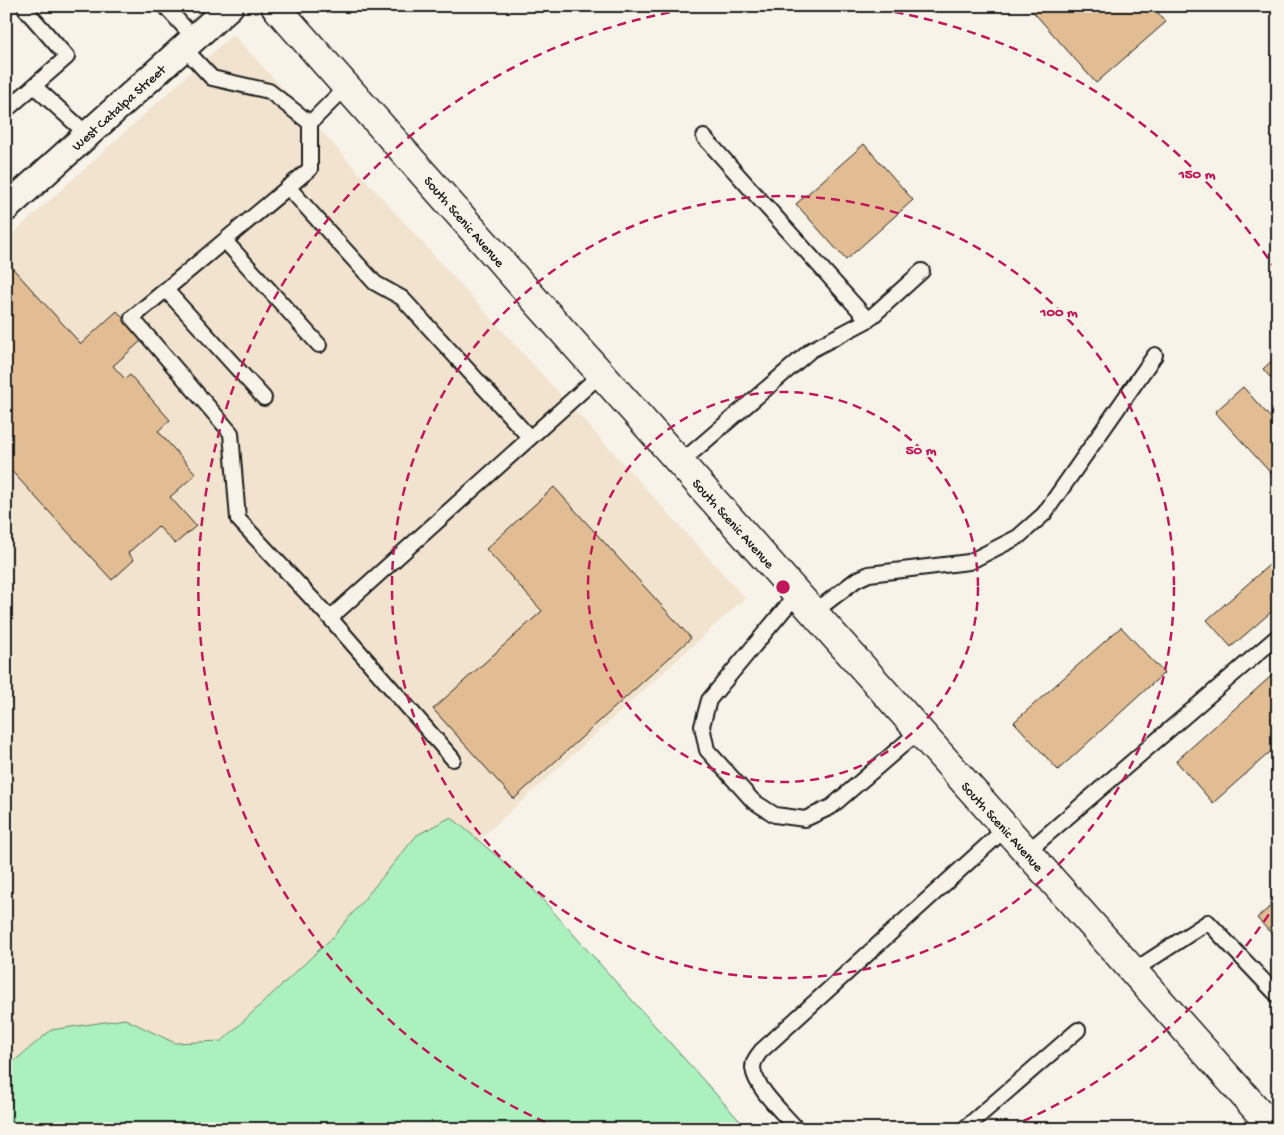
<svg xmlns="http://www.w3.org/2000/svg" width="1284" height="1135" viewBox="0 0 1284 1135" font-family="'Gochi Hand',sans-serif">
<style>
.built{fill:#f1e3ce}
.green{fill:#abf1bd;stroke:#64866c}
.building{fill:#e2bd93;stroke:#1c1c1c}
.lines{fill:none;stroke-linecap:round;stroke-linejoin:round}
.service-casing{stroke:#1c1c1c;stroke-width:18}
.minor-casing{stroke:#1c1c1c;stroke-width:30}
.secondary-casing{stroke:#1c1c1c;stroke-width:31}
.service{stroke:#f7f3e8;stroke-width:14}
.minor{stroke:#f7f3e8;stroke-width:26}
.secondary{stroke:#f7f3e8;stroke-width:28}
.ring{fill:none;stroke:#c2185b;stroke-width:2.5;stroke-dasharray:9 6}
.labels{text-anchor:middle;stroke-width:4;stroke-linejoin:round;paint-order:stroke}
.street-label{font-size:14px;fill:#1c1c1c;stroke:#f7f3e8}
.centre{fill:#c2185b;stroke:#f7f3e8;stroke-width:2.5}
.ring-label{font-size:15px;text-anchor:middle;font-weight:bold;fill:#c2185b;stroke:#f7f3e8;stroke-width:4;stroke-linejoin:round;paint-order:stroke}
</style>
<rect width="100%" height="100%" fill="#f7f3e8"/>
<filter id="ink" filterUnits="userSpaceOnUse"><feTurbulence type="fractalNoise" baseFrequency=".02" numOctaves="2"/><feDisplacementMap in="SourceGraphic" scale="10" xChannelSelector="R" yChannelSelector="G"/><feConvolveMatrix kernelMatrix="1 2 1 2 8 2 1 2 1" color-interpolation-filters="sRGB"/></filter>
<g filter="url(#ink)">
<!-- built -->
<path class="built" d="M233,34L745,598L478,841L451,817L417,835L333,937L222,1041L175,1043L125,1019L51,1030L6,1068V240Z"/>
<!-- green -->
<path class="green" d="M451,817L525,880L747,1129H6V1068L51,1030L125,1019L175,1043L222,1041L333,937L417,835Z"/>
<!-- building -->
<path class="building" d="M1028,6H1152L1166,22L1096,83Z
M864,144L913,200L846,260L796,204Z
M6,261L81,344L117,311L142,340L113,366L125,379L130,375L170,420L158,431L196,474L170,497L196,526L175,544L158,526L128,553L134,560L112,580L6,465Z
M1278,355V386L1263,369Z
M1243,387L1278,426V481L1215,412Z
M554,487L691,638L514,799L433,709L542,611L486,549Z
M1278,557V606L1231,647L1207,620Z
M1121,627L1164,673L1058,770L1014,722Z
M1278,670V745L1213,803L1176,761Z
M1278,900V941L1257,918Z"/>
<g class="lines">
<defs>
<path id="service" d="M165,6L194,38
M184,48L212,78L269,91L310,123
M34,86L88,135
M6,100L11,106L67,57L26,10L31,6
M704,137L868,320
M288,187L375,283L402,298L530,438
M225,241L319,345
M166,290L264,398
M680,463L811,350L868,320L922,271
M797,594L709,700L702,726L707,750L753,801L775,815L805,819L831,807L919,731
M813,613L856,580L869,574L969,562L1018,537L1044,514L1155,355
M330,618L238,519L231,433L132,318L310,169V123L346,87
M453,759L330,618L601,374
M1027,852L1278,636
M1133,971L1208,922L1278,996
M797,1129C784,1114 755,1088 753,1068C753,1061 757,1056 761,1051L1006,828
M964,1129L1078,1030"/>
<path id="minor" d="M6,208L230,6"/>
<path id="secondary" d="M275,6L528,292L1274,1129"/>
</defs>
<!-- service casing -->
<use href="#service" class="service-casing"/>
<!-- minor casing -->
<use href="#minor" class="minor-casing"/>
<!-- secondary casing -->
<use href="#secondary" class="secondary-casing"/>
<!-- service -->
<use href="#service" class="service"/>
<!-- minor -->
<use href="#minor" class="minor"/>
<!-- secondary -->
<use href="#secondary" class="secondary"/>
</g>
</g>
<!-- distance rings -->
<g class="ring">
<circle cx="783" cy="587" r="195"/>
<circle cx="783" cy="587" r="391"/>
<path d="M1277 902A586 586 0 0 1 1007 1128M559 1128A586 586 0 0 1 701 7M865 7A586 586 0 0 1 1277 272"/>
</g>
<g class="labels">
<!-- street labels -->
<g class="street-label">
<text transform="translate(118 107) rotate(-42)" y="5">West Catalpa Street</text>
<text transform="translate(465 221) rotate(49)" y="5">South Scenic Avenue</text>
<text transform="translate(734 523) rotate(48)" y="5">South Scenic Avenue</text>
<text transform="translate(1003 826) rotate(48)" y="5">South Scenic Avenue</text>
</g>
</g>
<circle cx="783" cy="587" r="8" class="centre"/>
<g class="ring-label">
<text x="1197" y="178">150 m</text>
<text x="1059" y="316">100 m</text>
<text x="921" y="454">50 m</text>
</g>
<!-- margin -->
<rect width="1284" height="1135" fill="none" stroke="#f7f3e8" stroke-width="25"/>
<rect x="12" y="12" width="1259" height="1110" fill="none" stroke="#1c1c1c" stroke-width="2" filter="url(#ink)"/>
</svg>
